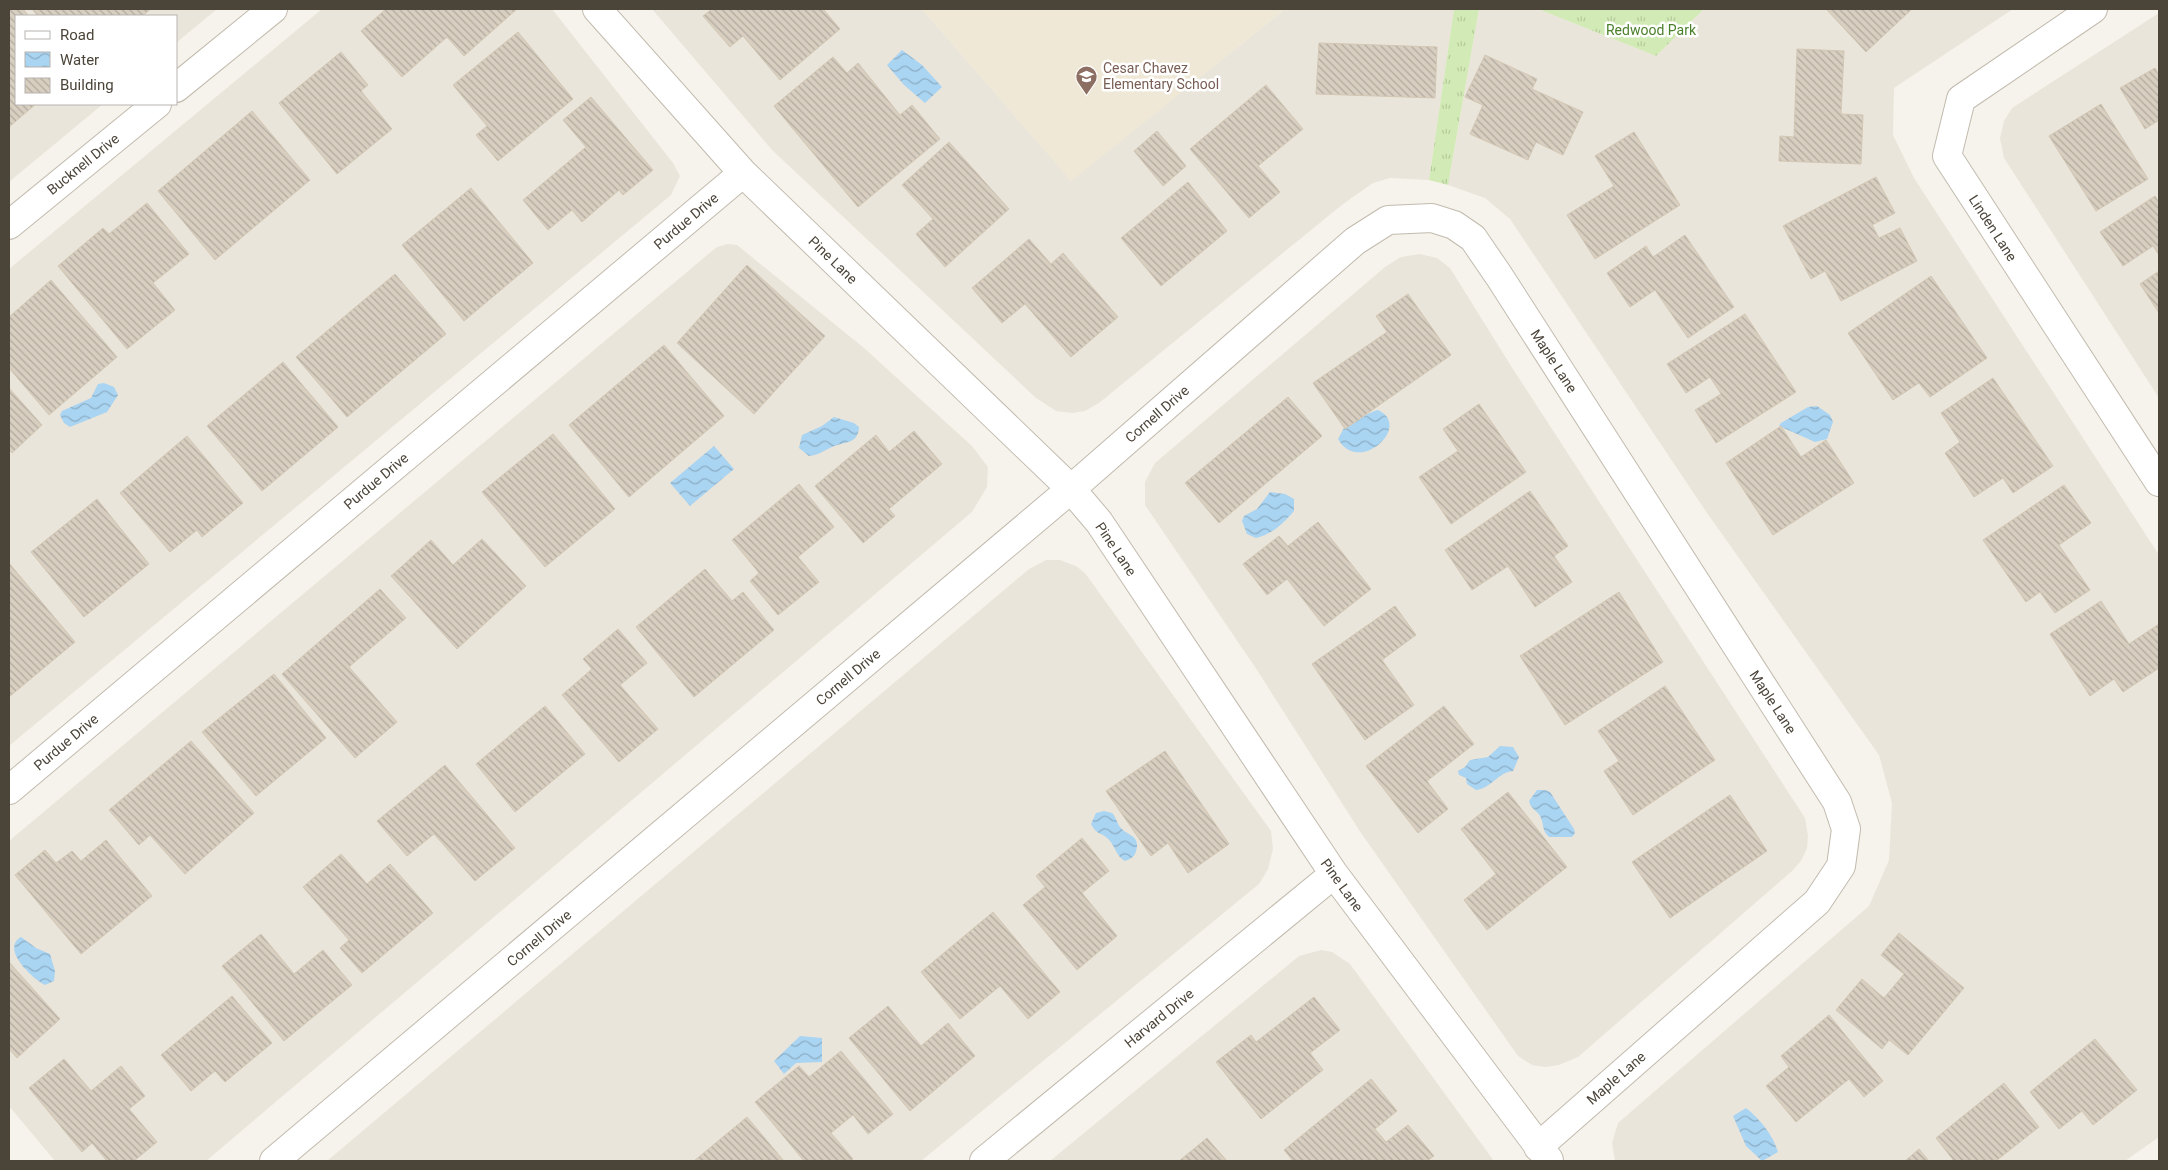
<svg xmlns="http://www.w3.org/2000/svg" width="2168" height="1170" viewBox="0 0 2168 1170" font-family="Roboto,sans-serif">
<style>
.residential{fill:#eae5da}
.education{fill:#efe8d6}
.grass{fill:url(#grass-tufts)}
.water{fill:url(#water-waves)}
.building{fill:url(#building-back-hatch);stroke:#d3c7b4}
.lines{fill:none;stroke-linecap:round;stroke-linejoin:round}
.minor-casing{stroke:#c2bbae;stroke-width:30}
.minor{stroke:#fff;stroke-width:28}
.labels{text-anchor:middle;stroke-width:5;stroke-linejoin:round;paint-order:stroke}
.park-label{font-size:14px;fill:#4a7f2a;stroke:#fff}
.education-label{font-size:14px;fill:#785e54;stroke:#fff;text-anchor:start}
.street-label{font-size:14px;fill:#4b4439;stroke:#fff}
</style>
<defs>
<pattern id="grass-tufts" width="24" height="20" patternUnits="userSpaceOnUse" patternTransform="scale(1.25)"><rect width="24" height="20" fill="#d2eab5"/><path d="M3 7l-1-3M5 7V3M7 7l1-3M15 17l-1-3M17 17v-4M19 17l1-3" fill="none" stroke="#b6ca9c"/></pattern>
<pattern id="water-waves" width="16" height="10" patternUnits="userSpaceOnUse" patternTransform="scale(1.25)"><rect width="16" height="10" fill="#a9d4f2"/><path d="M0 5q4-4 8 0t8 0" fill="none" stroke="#8caec5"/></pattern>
<pattern id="building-back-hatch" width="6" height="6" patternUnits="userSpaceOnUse" patternTransform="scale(1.25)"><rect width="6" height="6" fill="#d8cfc1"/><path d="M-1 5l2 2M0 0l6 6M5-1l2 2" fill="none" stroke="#b1aa9e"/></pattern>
</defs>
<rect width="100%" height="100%" fill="#f6f3ec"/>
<!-- residential -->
<path class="residential" d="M9,9H217L176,43V16H16V104H103L9,182Z
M322,9H552L673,163L680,176L671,195L9,746V269Z
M652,9H922L1071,180L1285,9H1454L1429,180L1390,178L1373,183L1343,204L1099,403L1085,411L1072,413L1056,411L1036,398L772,150Z
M1479,9H1538L1656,56L1704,9H2013L1894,88L1893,135L1914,178L2159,555V1137L2125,1161H1615L1612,1143L1618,1123L1869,906L1889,860L1892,803L1879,755L1707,513L1510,219L1485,198L1448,185Z
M2159,13V398L2004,158L2000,138L2004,121L2012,108Z
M728,244L737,245L864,348L972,446L988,467L987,487L972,512L206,1161H55L9,1106V841L706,256L717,247Z
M1420,254L1437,258L1450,268L1511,366L1805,818L1808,836L1807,848L1801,861L1792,871L1578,1057L1559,1065L1545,1067L1532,1065L1518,1056L1361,833L1257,670L1145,505V482L1155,463L1385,267L1401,257Z
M1046,560H1060L1076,566L1085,573L1271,831L1273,849L1268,869L1259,884L921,1161H327L1029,569Z
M1321,950L1332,952L1350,964L1494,1161H1050L1299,956Z"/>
<!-- education -->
<path class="education" d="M922,9H1285L1071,181Z"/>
<!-- grass -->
<path class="grass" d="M1454,9H1479L1448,185L1429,180Z
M1538,9H1704L1656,56Z"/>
<!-- water -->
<path class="water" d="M902,50L922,65L942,87L925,103L904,85L887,65Z
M104,383L114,387L118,395L107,412L70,427L64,423L60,415L62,411L91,398L98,384Z
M1817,406L1830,415L1833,422L1827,439L1815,442L1779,426L1781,423L1808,407Z
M1378,410C1413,426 1359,476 1338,439L1344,428C1356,424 1365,413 1378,410Z
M834,417L854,423L859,427C858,445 844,441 832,447C823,451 819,455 809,456L799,448L802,435L822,426Z
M714,446L734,469L690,506L670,483Z
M1270,492L1285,494L1294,499V511C1283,524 1272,534 1256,538L1247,534L1242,521L1244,516L1257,509Z
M1500,746L1513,747L1519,757L1513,771C1497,773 1492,788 1476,790L1467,784L1466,778L1459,775L1458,771L1465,767L1470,760L1488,757Z
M1537,790H1545L1550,792L1574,829L1575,833L1572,837H1549C1542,830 1544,826 1541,818C1538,810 1531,810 1529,801Z
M1104,811L1112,813C1116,817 1117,823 1120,827C1127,836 1141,835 1136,851C1135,857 1130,859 1125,861C1116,856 1116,848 1110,841C1103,832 1097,836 1091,824L1096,813Z
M21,937L36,948L50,954L55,971L54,981L45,985C33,979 0,949 21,937Z
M800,1036L822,1038V1062L796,1063L784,1074L774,1061Z
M1746,1108C1760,1119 1773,1135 1778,1152L1762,1161L1746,1146L1733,1116Z"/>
<!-- building -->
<path class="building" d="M9,9H23L29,16H16V104H36L9,127Z
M32,9H151L142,16H38Z
M386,9H517L464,56L447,37L402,77L361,31Z
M712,9H808L810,11L814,9H823L840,29L780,80L743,36L730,47L703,16Z
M1829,9H1912L1866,52L1827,10Z
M518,32L573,99L498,161L476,135L487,126L453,85Z
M1319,43L1437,47L1435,98L1316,94Z
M1797,49L1844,51L1841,114L1863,115L1861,164L1779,161L1780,136L1794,137Z
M341,52L368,85L361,91L392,129L337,174L279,103Z
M1485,55L1537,79L1532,89L1583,112L1563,155L1536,142L1528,160L1470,134L1483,105L1465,97Z
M833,57L847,73L858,63L900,115L912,105L940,139L858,207L774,106Z
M2155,68L2159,75V120L2145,129L2120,88Z
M1266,85L1303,129L1258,166L1280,192L1249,218L1190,149Z
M591,97L653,170L623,195L619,190L582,222L572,210L548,230L523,200L586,147L563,120Z
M2101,104L2148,179L2096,211L2049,136Z
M252,111L310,180L215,260L158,191Z
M1157,131L1186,166L1163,186L1134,151Z
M1634,132L1680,205L1595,259L1567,215L1614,186L1595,156Z
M949,142L1009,209L945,267L916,234L933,219L902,185Z
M1876,177L1895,213L1872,225L1879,238L1900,228L1917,261L1841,301L1825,271L1811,279L1783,226Z
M1188,182L1227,231L1161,286L1121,238Z
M471,188L533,263L464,321L402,245Z
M2155,196L2159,202V255L2153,246L2123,266L2100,232Z
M147,203L189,254L153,283L175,310L127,349L58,266L103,228L109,234Z
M1685,235L1734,307L1688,338L1655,290L1630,307L1607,273L1646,246L1653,257Z
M1029,239L1051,264L1063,253L1118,317L1071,357L1025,304L1002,323L972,288Z
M747,265L825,336L754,414L677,343Z
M2159,271V313L2140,284Z
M395,274L446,334L347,417L296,357Z
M1931,276L1987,358L1930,397L1919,383L1893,400L1848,333Z
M51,280L117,357L49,415L9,368V317Z
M1408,294L1451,355L1345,429L1313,383L1387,332L1376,316Z
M1745,314L1796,392L1716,443L1695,410L1721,394L1710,377L1686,393L1667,364Z
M664,345L724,416L629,497L569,425Z
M283,362L338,427L262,491L207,426Z
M1993,378L2053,466L2013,493L2003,478L1974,497L1945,453L1960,442L1941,413Z
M9,388L42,425L12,453L9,449Z
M1288,397L1322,436L1219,523L1185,483Z
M1479,404L1526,472L1451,524L1419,477L1458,451L1443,429Z
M1781,426L1801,457L1826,440L1854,483L1773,535L1726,463Z
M914,431L942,464L889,509L895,516L863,543L815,486L876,435L889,452Z
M553,434L615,509L545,567L482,492Z
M187,436L243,503L202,537L197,530L170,552L120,493Z
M799,484L834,527L798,557L819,582L778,615L750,581L759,573L732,540Z
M2064,485L2091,523L2059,545L2090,590L2055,613L2040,592L2026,602L1983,540Z
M1530,491L1568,546L1554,556L1572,582L1535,607L1508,566L1472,590L1445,550Z
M97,499L149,564L84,617L31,552Z
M1318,522L1371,589L1324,626L1287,579L1267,595L1243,564L1279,536L1288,546Z
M482,539L526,586L457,649L391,576L431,540L453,565Z
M9,563L75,642L9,697Z
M705,569L732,601L743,592L774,630L694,697L636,627Z
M380,589L406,618L349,667L397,722L355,758L282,674Z
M1619,592L1663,662L1565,725L1520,656Z
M2101,601L2129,644L2159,624V668L2123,692L2114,679L2090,696L2050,634Z
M1395,606L1416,635L1382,660L1414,705L1365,740L1312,664Z
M618,629L647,663L620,685L658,729L619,762L562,695L592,669L583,659Z
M274,674L326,738L256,796L202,732Z
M1665,686L1715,760L1633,815L1604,771L1619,761L1598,731Z
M545,706L585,754L515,812L476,764Z
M1444,706L1474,744L1427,781L1448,809L1418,833L1366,766Z
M191,741L254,813L185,874L150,835L139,845L109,810Z
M1165,751L1229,844L1188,873L1168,843L1151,856L1106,791Z
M445,765L515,848L475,881L434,834L407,856L377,821Z
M1508,792L1567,867L1487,930L1464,900L1496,874L1461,829Z
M1730,795L1767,851L1670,918L1632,862Z
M1082,838L1109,871L1082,893L1117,936L1077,970L1023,905L1045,887L1036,876Z
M106,840L152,896L81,954L15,875L45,850L56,863L72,851L81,861Z
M341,854L367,884L390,864L433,913L362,973L340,948L349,940L303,887Z
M993,912L1060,992L1028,1019L1000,986L960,1019L921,972Z
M1899,933L1964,988L1908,1055L1889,1040L1882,1049L1836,1010L1862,979L1884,998L1904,974L1881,955Z
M261,934L294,974L323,950L352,985L284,1041L222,966Z
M9,962L60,1019L17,1058L9,1049Z
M232,996L272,1043L225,1082L215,1071L191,1091L161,1055Z
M1314,997L1340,1030L1310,1053L1323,1070L1261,1119L1216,1062L1251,1035L1256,1042Z
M888,1006L921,1046L948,1023L975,1056L910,1111L849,1038Z
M1829,1015L1883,1081L1864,1097L1849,1079L1796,1122L1766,1086L1789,1067L1781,1056Z
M2095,1039L2137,1090L2093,1125L2082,1111L2059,1129L2030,1092Z
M841,1051L893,1114L868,1134L853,1115L831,1133L853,1159L850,1161H804L755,1102L799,1066L809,1077Z
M64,1059L91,1091L121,1066L145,1096L129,1109L157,1142L134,1161H107L92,1143L82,1152L29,1088Z
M1371,1079L1397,1111L1375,1129L1386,1142L1408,1125L1434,1156L1427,1161H1293L1284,1150Z
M2004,1083L2039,1127L1996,1161H1954L1936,1138Z
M747,1117L784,1161H694Z
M1207,1138L1227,1161H1179Z
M1919,1149L1929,1161H1905Z"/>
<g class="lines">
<defs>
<path id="minor" d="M597,9L743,173L1071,489L1099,522L1334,874L1549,1160
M2093,9L1961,99L1947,156L2159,482
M176,88L273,9
M9,225L157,104
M9,790L743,173
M274,1161L1071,489L1355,241L1388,220L1432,218L1454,225L1473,238L1499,276L1837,802L1846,829L1841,866L1817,902L1538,1147
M984,1161L1334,874"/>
</defs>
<!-- minor casing -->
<use href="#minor" class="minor-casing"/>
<!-- minor -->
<use href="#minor" class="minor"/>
</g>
<!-- icons -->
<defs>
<symbol id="school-pin" viewBox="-11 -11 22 30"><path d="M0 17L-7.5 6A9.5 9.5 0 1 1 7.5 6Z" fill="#8d6e63" stroke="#fff"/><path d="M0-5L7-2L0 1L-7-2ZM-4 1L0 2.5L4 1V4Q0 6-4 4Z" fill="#fff"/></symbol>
</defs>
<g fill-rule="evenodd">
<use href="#school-pin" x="1074" y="64" width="25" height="34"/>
</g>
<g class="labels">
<!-- park labels -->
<g class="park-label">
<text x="1651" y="35">Redwood Park</text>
</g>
<!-- education labels -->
<g class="education-label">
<text x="1103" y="73">Cesar Chavez<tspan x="1103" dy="16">Elementary School</tspan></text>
</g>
<!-- street labels -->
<g class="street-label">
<text transform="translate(83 164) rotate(-39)" y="5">Bucknell Drive</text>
<text transform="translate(686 221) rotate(-40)" y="5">Purdue Drive</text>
<text transform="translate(1993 228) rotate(57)" y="5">Linden Lane</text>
<text transform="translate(833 260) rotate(44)" y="5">Pine Lane</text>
<text transform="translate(1554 361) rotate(57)" y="5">Maple Lane</text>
<text transform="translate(1157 414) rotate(-41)" y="5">Cornell Drive</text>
<text transform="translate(376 481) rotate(-40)" y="5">Purdue Drive</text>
<text transform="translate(1116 549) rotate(56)" y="5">Pine Lane</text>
<text transform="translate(848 677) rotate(-40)" y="5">Cornell Drive</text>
<text transform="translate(1773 702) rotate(57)" y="5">Maple Lane</text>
<text transform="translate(66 742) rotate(-40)" y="5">Purdue Drive</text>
<text transform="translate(1342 885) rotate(54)" y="5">Pine Lane</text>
<text transform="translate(539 938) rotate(-40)" y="5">Cornell Drive</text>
<text transform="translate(1159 1018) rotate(-39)" y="5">Harvard Drive</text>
<text transform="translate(1616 1078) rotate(-41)" y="5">Maple Lane</text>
</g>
</g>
<!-- border -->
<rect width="2168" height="1170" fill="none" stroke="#4b4439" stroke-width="20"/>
<!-- legend -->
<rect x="15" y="15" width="162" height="90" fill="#ffffff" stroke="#b7b4b0"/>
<rect x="25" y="31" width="25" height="8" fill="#ffffff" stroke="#b7b4b0"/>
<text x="60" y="40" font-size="15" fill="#4b4439">Road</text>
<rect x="25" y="52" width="25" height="15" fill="url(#water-waves)" stroke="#b7b4b0"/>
<text x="60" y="65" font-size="15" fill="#4b4439">Water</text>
<rect x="25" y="78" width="25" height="15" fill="url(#building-back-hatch)" stroke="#b7b4b0"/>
<text x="60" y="90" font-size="15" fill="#4b4439">Building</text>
</svg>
